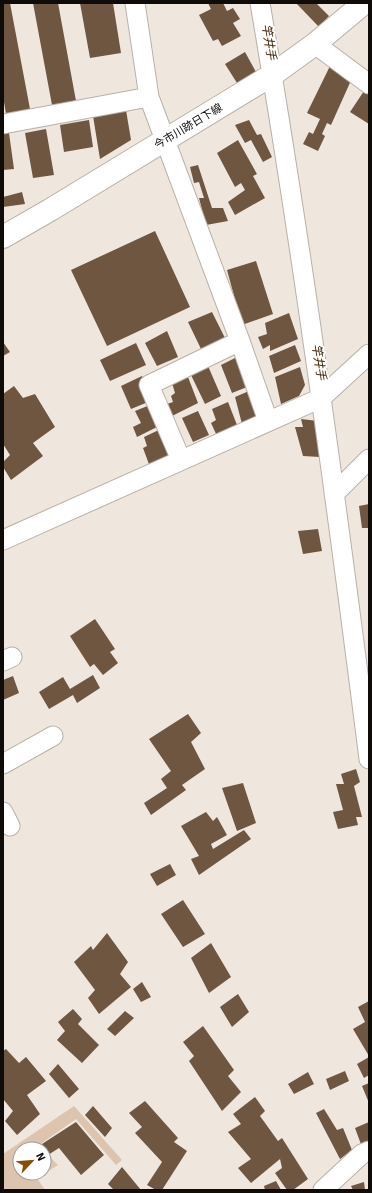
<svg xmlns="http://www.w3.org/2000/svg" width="372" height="1193" viewBox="0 0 372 1193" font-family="Signika,'Noto Sans JP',sans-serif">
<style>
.green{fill:#ddc4af}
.building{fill:#6e5641}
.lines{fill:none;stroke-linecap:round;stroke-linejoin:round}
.street-casing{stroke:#b9b0a8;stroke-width:21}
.secondary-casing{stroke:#b9b0a8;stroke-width:24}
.street{stroke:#fff;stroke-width:19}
.secondary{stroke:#fff;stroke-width:22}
.labels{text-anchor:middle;stroke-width:4;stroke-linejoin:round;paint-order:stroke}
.street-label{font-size:11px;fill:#0e0b08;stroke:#fff}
.water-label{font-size:12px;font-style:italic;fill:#412507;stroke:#fff}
</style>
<rect width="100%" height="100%" fill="#efe6de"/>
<!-- green -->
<path class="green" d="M74,1106L122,1160L116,1165L76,1119L39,1145L42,1149H20V1173H44V1151L58,1165L37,1178L45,1190H3V1154Z"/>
<!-- building -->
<path class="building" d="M3,3H10L30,109L6,114L3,96Z
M33,3H58L76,101L52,105Z
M80,3H113L121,53L90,58Z
M208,3H223L227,11L233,8L240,19L233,23L241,36L222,46L218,39L213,41L199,15L211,9Z
M296,3H316L329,16L319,27Z
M245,52L256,72L237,83L225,64Z
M330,66L353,76L331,125L327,123L322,134L325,136L318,151L303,144L309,132L313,134L320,119L307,113Z
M366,88L369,90V124L350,112Z
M126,110L131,140L100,159L93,116Z
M89,120L93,147L64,152L60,125Z
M249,120L257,135L261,134L272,157L263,162L251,140L245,143L235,125Z
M46,129L54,175L33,178L25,133Z
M9,133L14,169L3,170V134Z
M238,140L257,174L253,176L265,198L235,215L228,202L245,190L241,183L235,187L217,153Z
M198,165L212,208H223L228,221L206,225L199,198H204L199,182L194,183L190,167Z
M22,192L25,204L3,207V197Z
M155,231L190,307L107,346L71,270Z
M256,261L273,314L242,325L227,270Z
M212,312L226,340L202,351L188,322Z
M289,313L298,339L270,351V345L263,349L258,337L267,334L265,323Z
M167,331L178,357L157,366L145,343Z
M3,342L10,352L3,356Z
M136,343L146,365L110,381L100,360Z
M295,345L301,361L274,373L269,356Z
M237,357L247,387L232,393L221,365Z
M208,366L221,396L205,404L191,375Z
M300,367L305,385L299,396L281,404L275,377Z
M142,376L153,400L131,409L121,386Z
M188,377L198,403L172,416L167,404L173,402L171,396L175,393L172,383Z
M14,386L23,398L35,394L55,427L33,443L43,456L11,480L3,467V462L10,455L3,444V394Z
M249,391L258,417L242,424L235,397Z
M228,402L237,425L217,436L211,423L216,420L212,409Z
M150,405L159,426L137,437L133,427L141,423L135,411Z
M198,411L209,435L193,442L182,418Z
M301,419L318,421L321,446H318L320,457L303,456L295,427H303Z
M163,428L173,455L150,467L143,448L147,446L144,437Z
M369,504V528H362L359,506Z
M318,529L322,551L303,554L298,531Z
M95,619L115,649L110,652L118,663L103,675L94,664L90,667L70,636Z
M93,675L100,688L77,703L73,695L49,709L39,692L63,677L70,689Z
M13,676L19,693L3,700V680Z
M188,714L201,733L191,742L205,769L182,785L186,790L151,815L144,803L167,788L161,779L171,771L149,739Z
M356,769L360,782L354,786L362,817H356L358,825L338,829L333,812L343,810L336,784H344L341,774Z
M243,783L256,823L237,831L222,788Z
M206,812L213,821L217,817L227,835L211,844L213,849L244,830L251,839L199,875L191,859L199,856L181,826Z
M170,864L176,875L157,886L150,874Z
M183,900L205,934L183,947L161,914Z
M107,933L128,962L120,974L131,987L99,1014L88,998L95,990L74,962L91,946L93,950Z
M211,943L231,977L209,993L191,958Z
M142,982L151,997L141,1002L133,989Z
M238,994L249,1012L232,1027L220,1007Z
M369,1001V1056L353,1029L365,1022L358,1007Z
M73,1009L82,1019L78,1024L99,1045L82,1063L57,1040L65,1031L58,1022Z
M125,1011L134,1018L115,1036L107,1029Z
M203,1026L234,1070L228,1076L241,1092L222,1111L189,1061L194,1056L183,1042Z
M6,1049L19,1063L26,1057L46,1081L27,1095L40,1114L17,1135L5,1121L13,1111L3,1099V1051Z
M369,1057V1075L364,1078L357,1064Z
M58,1064L79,1089L69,1098L49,1074Z
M345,1071L349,1081L330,1090L326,1079Z
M308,1072L314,1084L294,1094L288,1084Z
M369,1083V1103L362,1086Z
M255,1097L265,1111L260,1116L278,1141L282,1138L308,1179L293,1190H287L275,1173L282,1168L280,1159L251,1183L238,1168L251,1159L228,1132L241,1124L233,1114Z
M145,1101L178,1138L174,1142L187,1151L162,1190H156L147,1185L162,1162L135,1133L142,1127L129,1113Z
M93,1106L112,1128L105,1137L85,1115Z
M324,1109L337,1130L343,1128L352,1150L340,1159L316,1113Z
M76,1122L104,1155L81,1175L59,1148L48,1155L42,1144Z
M369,1122V1144L362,1147L355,1128Z
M122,1167L141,1190H114L108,1184Z
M276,1181L281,1190H265L264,1186Z
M364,1182L365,1190H353L351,1186Z"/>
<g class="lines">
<defs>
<path id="street" d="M135,3L149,97L240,341L268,421
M260,3C303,254 337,507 369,759
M315,44L369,84
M3,124L149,97
M181,460L149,385L240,341
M334,494L369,459
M3,540L321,398L369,354
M3,661L12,657
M3,764L53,736
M3,812L10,826
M323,1190L362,1154L369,1151"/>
<path id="secondary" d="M3,237L50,210L272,75L315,44L364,3"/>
</defs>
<!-- street casing -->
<use href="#street" class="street-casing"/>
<!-- secondary casing -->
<use href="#secondary" class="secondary-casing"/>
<!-- street -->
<use href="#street" class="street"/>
<!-- secondary -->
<use href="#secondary" class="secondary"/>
</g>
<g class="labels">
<!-- street labels -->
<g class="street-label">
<text transform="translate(188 126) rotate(-31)" y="4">今市川跡日下線</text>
</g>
<!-- water labels -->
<g class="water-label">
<text transform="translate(269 42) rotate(81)" y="4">竿井手</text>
<text transform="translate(319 362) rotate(81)" y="4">竿井手</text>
</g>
</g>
<!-- border -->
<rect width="372" height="1193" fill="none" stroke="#0e0b08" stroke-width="8"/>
<!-- north arrow -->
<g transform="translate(32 1161) rotate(64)"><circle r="19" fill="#ffffff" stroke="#9f9d9c"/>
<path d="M0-3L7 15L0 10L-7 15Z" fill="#874e04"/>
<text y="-6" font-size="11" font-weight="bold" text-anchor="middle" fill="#0e0b08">N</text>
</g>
</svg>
